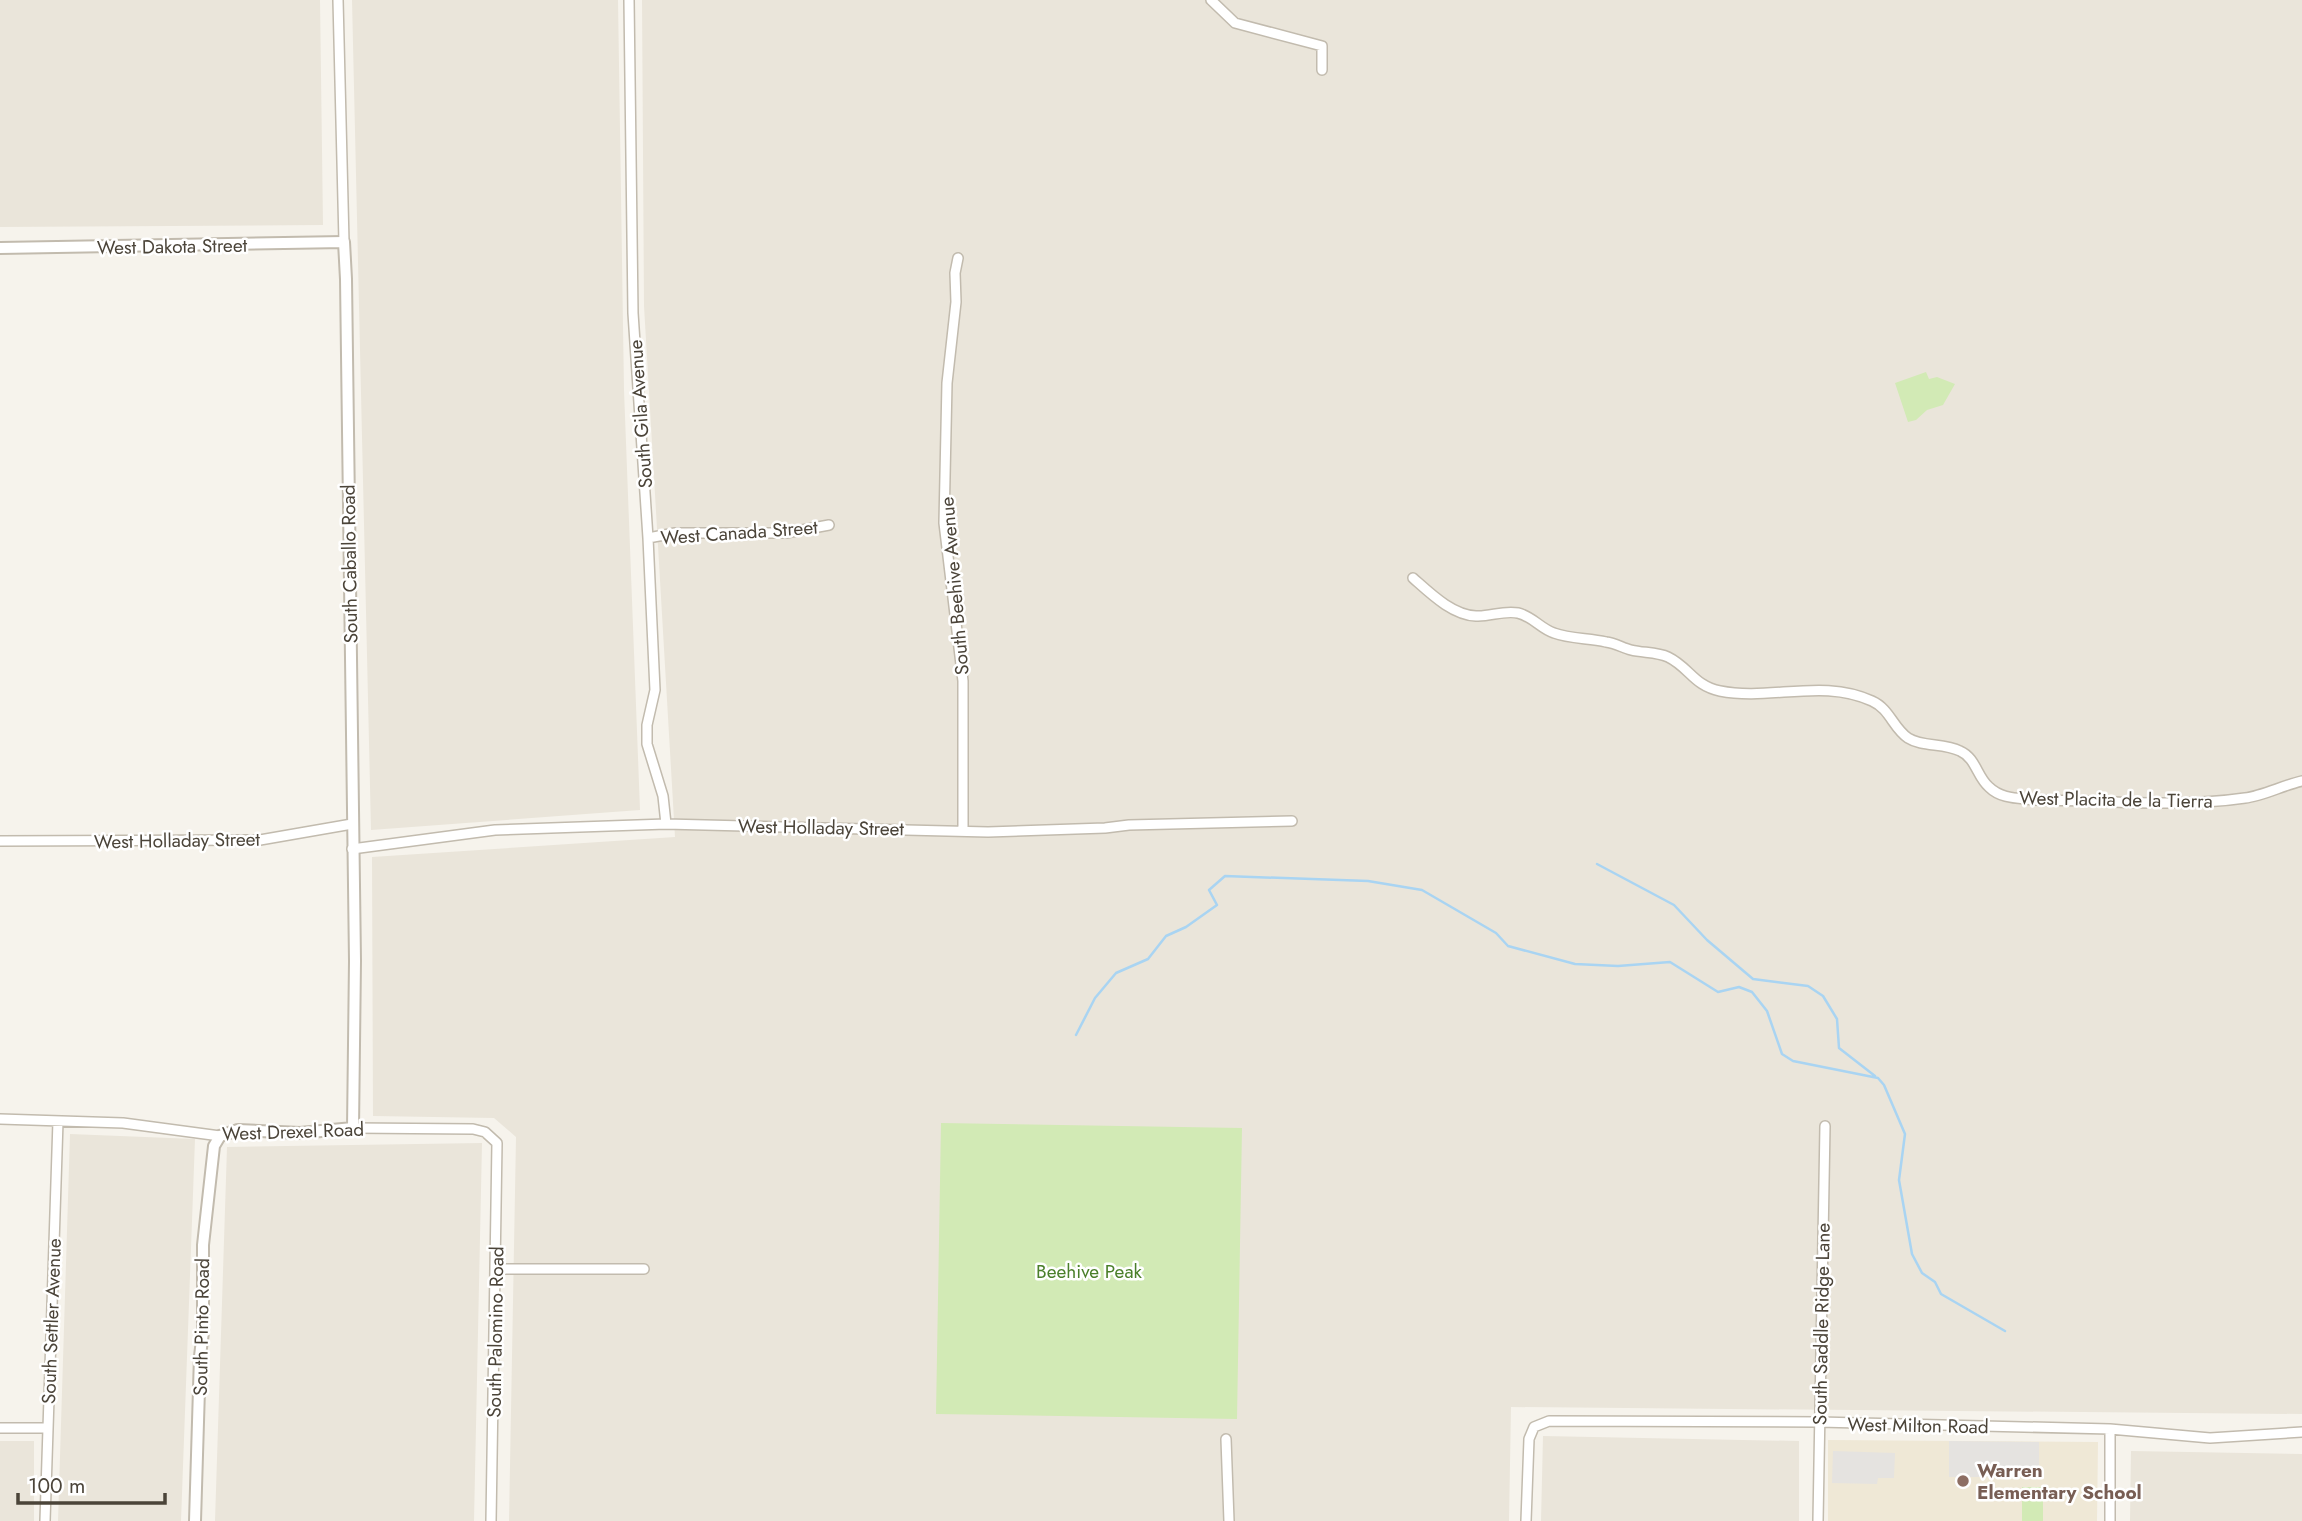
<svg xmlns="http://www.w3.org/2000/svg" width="2302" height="1521" viewBox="0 0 2302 1521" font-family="Jost,sans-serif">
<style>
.residential{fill:#eae5da}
.education{fill:#efe8d6}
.green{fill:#d2eab5}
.parking{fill:#e5e3e0}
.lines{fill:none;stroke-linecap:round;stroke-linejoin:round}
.stream{stroke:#a9d4f2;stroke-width:2.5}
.minor-casing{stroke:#c2bbae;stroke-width:12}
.tertiary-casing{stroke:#c2bbae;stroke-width:14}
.minor{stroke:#fff;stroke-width:9}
.tertiary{stroke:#fff;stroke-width:10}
.education-dot{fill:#8d6e63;stroke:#fff;stroke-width:2.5}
.labels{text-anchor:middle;stroke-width:5;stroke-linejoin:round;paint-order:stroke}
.street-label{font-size:19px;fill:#4b4439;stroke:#fff}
.park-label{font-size:19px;fill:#4a7f2a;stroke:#fff}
.education-label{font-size:19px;font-weight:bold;fill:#785e54;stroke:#fff;text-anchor:start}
</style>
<rect width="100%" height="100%" fill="#f6f3ec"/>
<!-- residential -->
<path class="residential" d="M0,0H320L323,225L0,227Z
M352,0H618L624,390L640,810L371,830Z
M642,0H2302V1414L1511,1407L1509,1521H509L516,1137L494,1118L373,1116L372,857L675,837L644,306Z
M70,1134L195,1139L181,1521H58Z
M482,1143L474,1521H215L227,1147Z
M1543,1436L1799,1441V1521H1541Z
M0,1441H34V1521H0Z
M2131,1451L2302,1454V1521H2130Z"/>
<!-- education -->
<path class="education" d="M1828,1440L2098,1442L2097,1521H1828Z"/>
<!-- green -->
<path class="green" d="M1926,372L1929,379L1937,377L1955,384L1943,405L1927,410L1916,420L1908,422L1895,383Z
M941,1123L1242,1128L1237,1419L936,1414Z
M2022,1487H2043V1521H2022Z"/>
<!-- parking -->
<path class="parking" d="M1949,1441L2039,1442V1477H1949Z
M1833,1451L1895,1453L1894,1478H1878L1877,1484L1832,1483Z"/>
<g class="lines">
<!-- stream -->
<path class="stream" d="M1597,864L1674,905L1707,940L1753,979L1808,986L1823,996L1837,1019L1839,1048L1875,1076
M1076,1035L1095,998L1116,973L1148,959L1166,936L1186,927L1217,905L1209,890L1225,876L1368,881L1422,890L1496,933L1508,946L1575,964L1618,966L1670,962L1718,992L1739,987L1752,992L1767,1011L1782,1054L1793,1061L1878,1078L1884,1085L1905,1134L1899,1180L1912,1254L1922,1273L1935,1282L1941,1294L2005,1331"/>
<defs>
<path id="minor" d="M338,0L344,242
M629,0L633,313L648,538L655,690L647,725V744L663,796L666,824
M1211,0L1235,23L1322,46V70
M958,258L955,273L956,302L947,383L944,523L963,681V830
M648,538L675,533H786L829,525
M1413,578C1430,593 1452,615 1476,616C1490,617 1503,610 1518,613C1532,616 1541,629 1554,633C1570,639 1589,638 1606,642C1615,643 1623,648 1631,650C1643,653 1657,652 1668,657C1689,667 1694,686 1720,691C1770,701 1823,678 1872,701C1890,709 1893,728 1908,738C1922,747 1944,743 1960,751C1976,758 1977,777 1989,787C2001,799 2018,798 2034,800C2104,800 2176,808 2245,798C2262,796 2284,785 2302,781
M0,841L260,840L352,824
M352,849L495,830L666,824L988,832L1105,828L1129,825L1292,821
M0,1119L123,1123L220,1136
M353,1128L473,1129L485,1132L497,1143L491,1521
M496,1269H644
M0,1428H47
M2110,1429V1521
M1226,1439L1229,1521
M45,1521L58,1121
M1526,1521L1529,1439L1534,1427L1549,1421L1819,1422L2110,1429L2210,1438L2302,1432
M1818,1521L1825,1126"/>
<path id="tertiary" d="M0,248L344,242L346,279L355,961L353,1128L300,1133L238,1130L220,1136L214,1146L203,1245V1332L200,1356L195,1521"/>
</defs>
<!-- minor casing -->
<use href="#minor" class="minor-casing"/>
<!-- tertiary casing -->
<use href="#tertiary" class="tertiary-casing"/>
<!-- minor -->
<use href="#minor" class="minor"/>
<!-- tertiary -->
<use href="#tertiary" class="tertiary"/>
</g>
<!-- markers -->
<circle class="education-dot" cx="1963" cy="1481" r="7"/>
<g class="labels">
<!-- street labels -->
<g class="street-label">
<text transform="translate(172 246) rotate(-1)" y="7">West Dakota Street</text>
<text transform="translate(640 414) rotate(-94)" y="7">South Gila Avenue</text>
<text transform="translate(739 532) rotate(-4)" y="7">West Canada Street</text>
<text transform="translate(349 564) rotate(-91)" y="7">South Caballo Road</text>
<text transform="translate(954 586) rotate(-95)" y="7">South Beehive Avenue</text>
<text transform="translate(2116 799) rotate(1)" y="7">West Placita de la Tierra</text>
<text transform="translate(821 827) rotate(1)" y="7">West Holladay Street</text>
<text transform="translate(177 840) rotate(-1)" y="7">West Holladay Street</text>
<text transform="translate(293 1131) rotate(-2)" y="7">West Drexel Road</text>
<text transform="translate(51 1321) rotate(-88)" y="7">South Settler Avenue</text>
<text transform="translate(1821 1324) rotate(-89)" y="7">South Saddle Ridge Lane</text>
<text transform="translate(201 1327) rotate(-89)" y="7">South Pinto Road</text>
<text transform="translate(495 1332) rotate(-89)" y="7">South Palomino Road</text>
<text transform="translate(1918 1425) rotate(1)" y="7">West Milton Road</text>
</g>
<!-- park labels -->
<g class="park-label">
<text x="1089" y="1278">Beehive Peak</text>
</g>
<!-- education labels -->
<g class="education-label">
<text x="1977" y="1477">Warren<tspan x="1977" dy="22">Elementary School</tspan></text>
</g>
</g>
<!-- scale -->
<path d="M18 1493v10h147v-10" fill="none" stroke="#4b4439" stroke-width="3.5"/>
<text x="28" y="1493" font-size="21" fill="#4b4439" stroke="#ffffff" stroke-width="5" paint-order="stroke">100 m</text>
</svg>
